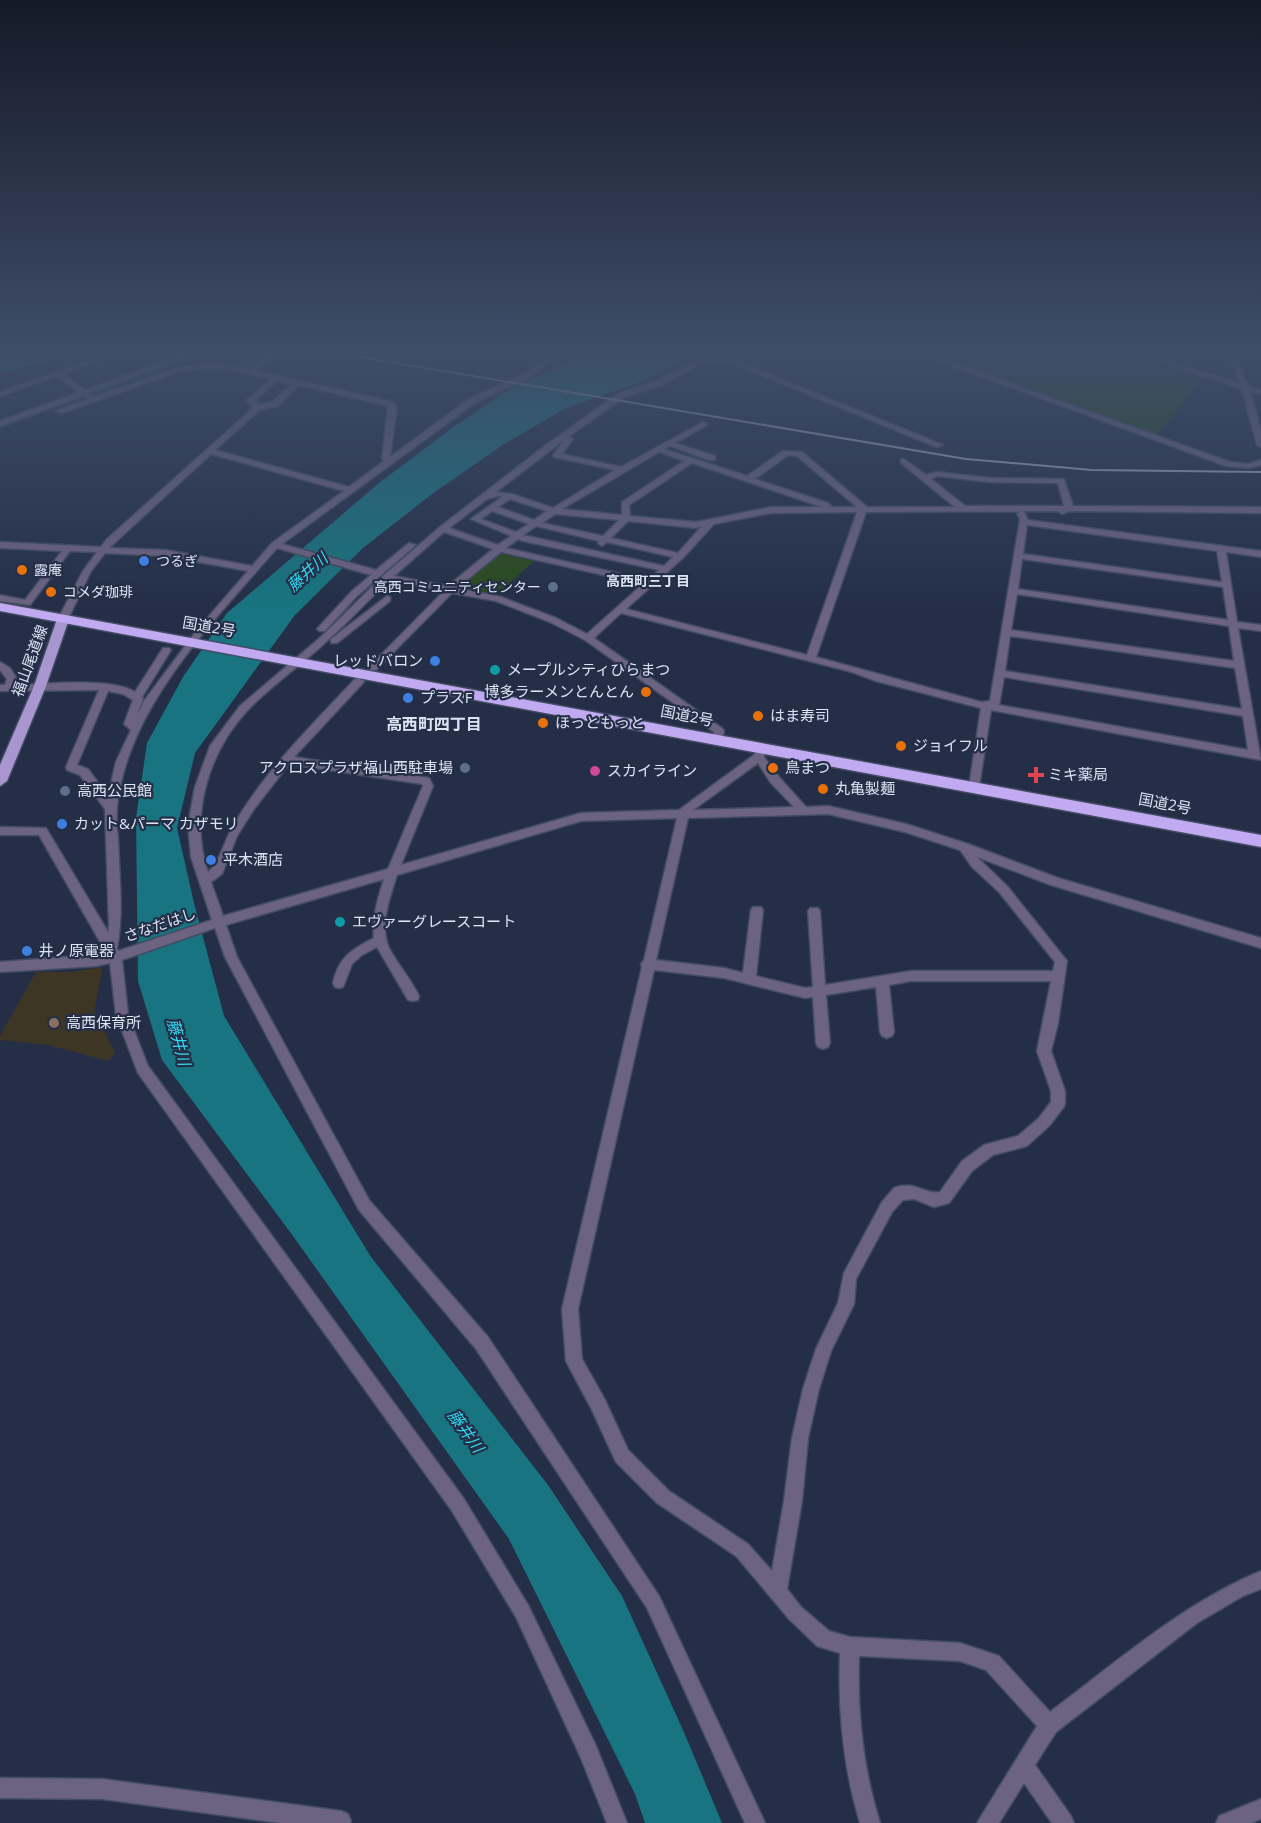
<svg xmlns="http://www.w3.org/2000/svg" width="1261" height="1823" viewBox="0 0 1261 1823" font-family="'Open Sans','Noto Sans JP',sans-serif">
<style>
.education{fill:#3e3625}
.green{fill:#294a1c}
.water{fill:#177480}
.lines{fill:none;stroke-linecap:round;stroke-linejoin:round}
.stream{stroke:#177480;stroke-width:2}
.minor-casing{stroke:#424c63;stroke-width:3}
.major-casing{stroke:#424c63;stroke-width:3}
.highway-casing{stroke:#424c63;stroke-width:3}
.minor{fill:#6c6381;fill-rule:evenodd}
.major{fill:#a996d1;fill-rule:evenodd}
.highway{fill:#c1aaf1;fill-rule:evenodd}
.rail{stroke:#9ea7ba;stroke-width:2}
.shop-dot{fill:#3f7fe0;stroke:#242f47;stroke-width:2}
.food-dot{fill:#e8710a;stroke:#242f47;stroke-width:2}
.service-dot{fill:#5c6f8a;stroke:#242f47;stroke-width:2}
.culture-dot{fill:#0f9aa8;stroke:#242f47;stroke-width:2}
.hotel-dot{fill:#d1479c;stroke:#242f47;stroke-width:2}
.health-dot{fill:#e0444e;stroke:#242f47;stroke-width:2}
.education-dot{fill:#8d6e63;stroke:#242f47;stroke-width:2}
.labels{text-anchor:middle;stroke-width:4.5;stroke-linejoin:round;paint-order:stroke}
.far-poi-label{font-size:14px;fill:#dde4f4;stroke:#242f47;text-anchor:start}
.far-neighbourhood-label{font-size:14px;font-weight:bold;fill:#dde4f4;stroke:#242f47}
.street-label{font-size:15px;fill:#dde4f4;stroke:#242f47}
.poi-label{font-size:15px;fill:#dde4f4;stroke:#242f47;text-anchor:start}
.water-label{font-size:16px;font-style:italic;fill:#30dcf2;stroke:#242f47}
.neighbourhood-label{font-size:16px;font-weight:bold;fill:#dde4f4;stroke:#242f47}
</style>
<rect width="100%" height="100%" fill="#242f47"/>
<!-- education -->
<path class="education" d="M103,967L94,1010L115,1053L109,1061L48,1045L0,1040V1036L36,972H71Z"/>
<!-- green -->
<path class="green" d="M922,352H1130L1204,378L1157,435Z
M497,553L534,561L496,596L458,587Z"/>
<!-- water -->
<path class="water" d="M26,352H76L0,374V363Z
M590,352H697L640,382L566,408L504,444L432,494L363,548L295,615L195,753L177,828L194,903L224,1016L371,1257L548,1485L622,1596L683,1730L722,1823H645L635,1794L509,1539L293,1236L162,1060L138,981L136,818L147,743L183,677L227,613L379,483L455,426L505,392Z"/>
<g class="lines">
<!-- stream -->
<path class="stream" d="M0,427L206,352"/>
<defs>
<path id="minor" d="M0,352H4L0,354Z
M111,352H120L63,374L85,390L190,352H199L90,393L93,397L180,367L218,363L249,370L264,359L245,352H255L272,357V359L256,371L394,402L397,407L390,457L469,399L527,372L556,352H563L533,376L475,403L282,544L376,570L409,543L416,545L357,596L325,631H319L317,629L351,592L371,575L277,548C214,621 127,707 117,807C116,818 117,829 118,839C119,875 124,912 117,948L118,951L212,920L191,857L188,825L195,787L210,746L240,706L321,637L384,575L440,527L546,445L619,393L659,380L712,352H720L707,360L730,358L943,445L936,447L727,361L709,364L707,363L706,361L665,384L625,397L569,436L573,439L562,454L621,467L703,422L707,424L706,426L675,443L715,456V460H709L670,446L664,449L747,476L783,451L802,452L867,507H955L901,463V459H904L926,475L937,472L990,478L1064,479L1073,506L1261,507V513L1069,511L1062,514L1058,511L866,512L816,657L981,702L990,701L1020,519L1017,514L1021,511L1024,512L1028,520L1261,551V557L1226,552L1237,622L1261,625V631L1238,628L1261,760L991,710L979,787L974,791L969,787L981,708L876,681L852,672L621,613L594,638L723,729L724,731L722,740L717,744L712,740L714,732L585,640L550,622L496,601L452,593L376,670H370V666L444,591L389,580C368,601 348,622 327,641C302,665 270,686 247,711C208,753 189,817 208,872C219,864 226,837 234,824C266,770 312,725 355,679L359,678L364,681L363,683L294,757L429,778L433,786L401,865L581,813L679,810L754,755L757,747L761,746L766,750L764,757L779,777L806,807L828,806L906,824L968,844L1058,878L1261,938V948L1051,885L977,857L1007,886L1067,961L1058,1023L1051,1051L1065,1091V1104L1063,1108L1049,1126L1027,1146L993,1155L972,1171L949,1203L934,1207L914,1199L903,1200L892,1212L856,1279L854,1304L831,1351L819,1389L808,1438L802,1501L787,1589L801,1607L829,1631L850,1637L960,1643L999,1656L1050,1712C1118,1661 1182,1604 1261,1571V1589L1243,1596L1197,1623L1056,1732L1035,1765L1071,1816L1074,1823H1052L1024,1783L999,1823H977L1037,1726L986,1670L960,1661L859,1656C857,1713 863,1769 880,1823H860C843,1767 838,1711 840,1653L817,1646L789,1619L736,1556L657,1503L616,1462L592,1410L566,1361L562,1309L642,967L641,964L644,960L677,818L581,821L397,875C390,897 379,925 389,948C398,965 411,979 419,996L418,1000L413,1001L408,1000L377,947L362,955L352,964L343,987L339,988L335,987L333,983C338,958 352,949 374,938C372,917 378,898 384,879L226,925L237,957L369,1200L488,1337L659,1596L765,1823H745L647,1608L476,1349L359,1210L225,957L215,928L122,960L128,1015L148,1066L464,1499L528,1605L596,1746L627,1823H607L581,1758L516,1617L452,1511L138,1073L116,1015L110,963L97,966L0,972V962L107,954L39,835H0V827L46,828L108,932L109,926L105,809L80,775L67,770L66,767L99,690L0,691V685H5L7,679L0,670V662L10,668L17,679L15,685C44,684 112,677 135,692L163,648H169L171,650L142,697L143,699L137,715L144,701L197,630L248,571L166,556L105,553L91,571L68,619L63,622L58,619L83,571L97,552L70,551L30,605L0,601V595L25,600L62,551L0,548V542L101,547L106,540L253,408L247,400L271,379L218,367L181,371L62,413L55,411L88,399L84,396L0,426V421L79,392L57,376L0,396V392ZM277,381L292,384L272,402L259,405L255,400ZM299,385L388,406L382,459L384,461L349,487L215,450L260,410L278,406ZM564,440L553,455L554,457L615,470L553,508L512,494L496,492ZM659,452L684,461L622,502V515L562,509ZM211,454L344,491L272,543L252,566L166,550L109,548ZM788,455L797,456L857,507H832L828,503L755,479ZM692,463L822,507H823H771L696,522L630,516L629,505ZM937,476L990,482L1058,483L1064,506H965L931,479ZM498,496L502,497L471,519L511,536L498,545L449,528L487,499ZM510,499L547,511L534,520L498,507ZM492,511L529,524L516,532L481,519ZM857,512L807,655L626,609L683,558L714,524L771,513ZM555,514L619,520L603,536L542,523ZM628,521L696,528L702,526L678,553L611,538ZM1027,525L1217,551L1222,582L1023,554ZM536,526L599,541L598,543L602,546L607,542L673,557L664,566L523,535ZM444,532L493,549L448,586L394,576ZM518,539L523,541L659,570L648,580L506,548ZM501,552L643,584L587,634L556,618L501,597L457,588ZM1022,559L1223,587L1228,620L1018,589ZM1017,594L1229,626L1234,661L1011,630ZM1010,636L1235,668L1242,709L1005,671ZM1004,677L1243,716L1248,750L999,705ZM108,691L123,694L133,700L124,724L131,730L116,762L108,796L88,769L77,765ZM758,763L771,783L794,807L693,810ZM289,764L422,784L423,786L388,869L223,916L211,882L222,874L237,836L254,809ZM828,814L905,832L960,850L972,867L999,892L1055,962L1053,971H911L825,985L820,911L818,908H810L808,911L813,987L805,988L756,976L763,910L761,907H753L751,910L743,973L724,968L656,960L688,818ZM654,970L724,978L805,998L813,997L816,1043L818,1047L823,1049L828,1047L830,1043L826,995L876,987L880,1032L882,1036L887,1038L892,1036L894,1032L889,985L911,981H1051L1037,1051L1051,1091V1102L1039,1118L1018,1136L984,1145L962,1161L940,1192C924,1195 916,1180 894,1188L882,1202L844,1273L838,1303L816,1349L803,1389L792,1438L784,1501L772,1571L748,1544L669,1491L628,1450L604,1398L582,1359L578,1309Z
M914,352H923L1230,462L1248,464L1261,460V465L1248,468L1226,466Z
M1128,352H1138L1240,383L1228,352H1234L1248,386L1261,390V394L1250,391L1261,431V447L1257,445L1242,389Z
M1242,352H1261V356H1245L1243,355Z
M387,596L390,597V601L337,643H331V639Z
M0,1778L102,1779L341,1811L348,1814L351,1821L350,1823H281L102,1799L0,1798Z
M1261,1799V1819L1251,1823H1216L1219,1816Z"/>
<path id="major" d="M63,615L69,619L46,686L7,781L0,786V765L34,686L57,619Z"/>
<path id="highway" d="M0,603L1261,835V847L0,611Z"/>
</defs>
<!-- minor casing -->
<use href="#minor" class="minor-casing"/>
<!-- major casing -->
<use href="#major" class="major-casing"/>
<!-- highway casing -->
<use href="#highway" class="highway-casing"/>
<!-- minor -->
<use href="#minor" class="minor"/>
<!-- major -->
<use href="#major" class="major"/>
<!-- highway -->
<use href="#highway" class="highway"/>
<!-- rail -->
<path class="rail" d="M331,352L966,459L1092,470L1261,472"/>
</g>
<!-- sky -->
<linearGradient id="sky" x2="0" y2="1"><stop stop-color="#141a27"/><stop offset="0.58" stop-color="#3f4d69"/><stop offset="1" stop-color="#3f4d69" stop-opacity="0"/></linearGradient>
<rect width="1261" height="607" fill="url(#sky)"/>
<!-- markers -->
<g class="shop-dot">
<circle cx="144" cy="561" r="6"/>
<circle cx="435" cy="661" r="6"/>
<circle cx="408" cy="698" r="6"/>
<circle cx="62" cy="824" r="6"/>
<circle cx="211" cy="860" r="6"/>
<circle cx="27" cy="951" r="6"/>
</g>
<g class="food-dot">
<circle cx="22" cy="570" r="6"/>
<circle cx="51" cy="592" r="6"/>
<circle cx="646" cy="692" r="6"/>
<circle cx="758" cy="716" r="6"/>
<circle cx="543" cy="723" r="6"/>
<circle cx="901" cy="746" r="6"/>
<circle cx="773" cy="768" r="6"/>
<circle cx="823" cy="789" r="6"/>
</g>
<g class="service-dot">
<circle cx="553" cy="587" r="6"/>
<circle cx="465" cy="768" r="6"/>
<circle cx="65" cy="791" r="6"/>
</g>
<g class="culture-dot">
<circle cx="495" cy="670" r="6"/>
<circle cx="340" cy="922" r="6"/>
</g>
<circle class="hotel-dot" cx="595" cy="771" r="6"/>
<path class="health-dot" d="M1033 766h6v6h6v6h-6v6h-6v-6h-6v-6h6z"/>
<circle class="education-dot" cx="54" cy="1023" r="6"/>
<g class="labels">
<!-- far-poi labels -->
<g class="far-poi-label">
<text x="156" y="566">つるぎ</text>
<text x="34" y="575">露庵</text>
<text x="541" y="592" text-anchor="end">高西コミュニティセンター</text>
<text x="63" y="597">コメダ珈琲</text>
</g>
<!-- far-neighbourhood labels -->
<g class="far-neighbourhood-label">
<text x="648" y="586">高西町三丁目</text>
</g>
<!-- street labels -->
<g class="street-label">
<text transform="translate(209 627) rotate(10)" y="5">国道2号</text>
<text transform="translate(30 661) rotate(-70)" y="5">福山尾道線</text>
<text transform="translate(687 716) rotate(11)" y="5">国道2号</text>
<text transform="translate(1165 804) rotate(11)" y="5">国道2号</text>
<text transform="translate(160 925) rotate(-19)" y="5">さなだはし</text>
</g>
<!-- poi labels -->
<g class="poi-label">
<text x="423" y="666" text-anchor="end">レッドバロン</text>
<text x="507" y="675">メープルシティひらまつ</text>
<text x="634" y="697" text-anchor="end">博多ラーメンとんとん</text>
<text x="420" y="703">プラスF</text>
<text x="770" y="721">はま寿司</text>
<text x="555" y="728">ほっともっと</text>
<text x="913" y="751">ジョイフル</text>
<text x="453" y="773" text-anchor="end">アクロスプラザ福山西駐車場</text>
<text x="785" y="773">鳥まつ</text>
<text x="607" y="776">スカイライン</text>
<text x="1048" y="780">ミキ薬局</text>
<text x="835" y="794">丸亀製麺</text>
<text x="77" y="796">高西公民館</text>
<text x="74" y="829">カット&amp;パーマ カザモリ</text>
<text x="223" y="865">平木酒店</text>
<text x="352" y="927">エヴァーグレースコート</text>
<text x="39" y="956">井ノ原電器</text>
<text x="66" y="1028">高西保育所</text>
</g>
<!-- water labels -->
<g class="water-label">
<text transform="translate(307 572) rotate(-42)" y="6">藤井川</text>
<text transform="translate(179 1042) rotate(75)" y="6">藤井川</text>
<text transform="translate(466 1431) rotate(54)" y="6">藤井川</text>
</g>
<!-- neighbourhood labels -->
<g class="neighbourhood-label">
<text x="434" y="730">高西町四丁目</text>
</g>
</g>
</svg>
